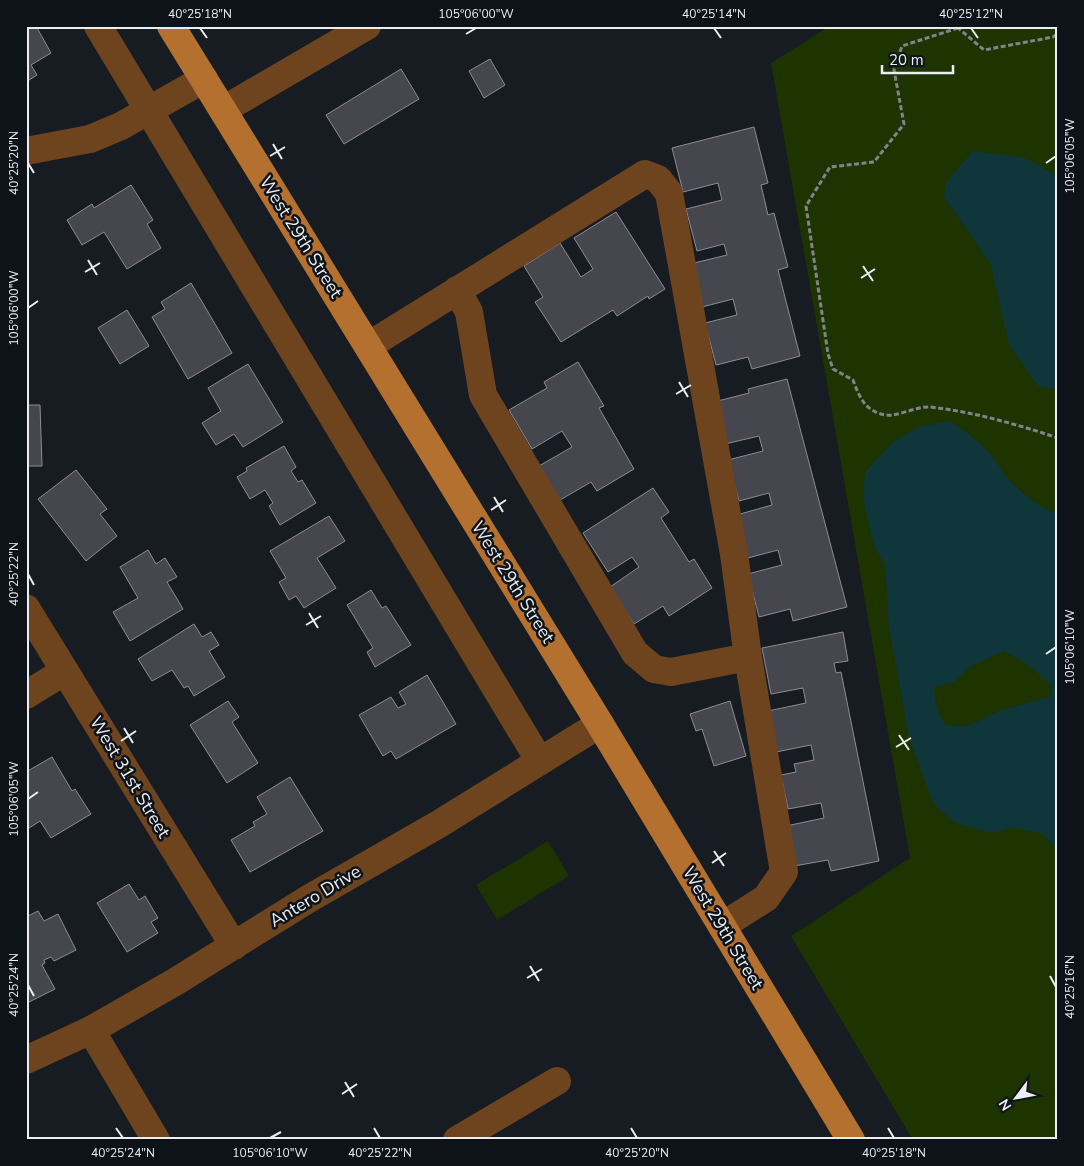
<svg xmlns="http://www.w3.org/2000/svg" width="1084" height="1166" viewBox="0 0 1084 1166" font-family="'Nunito Sans',sans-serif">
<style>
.green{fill:#1d3300}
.water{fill:#0f373b;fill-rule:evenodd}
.building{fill:#46464e;stroke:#8d8c96}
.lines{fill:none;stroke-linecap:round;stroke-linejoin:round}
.path{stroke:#808489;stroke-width:3;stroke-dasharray:5 2.5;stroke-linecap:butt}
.minor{stroke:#6d441e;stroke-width:28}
.major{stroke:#b3702f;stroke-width:28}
.ticks{fill:none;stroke:#eaeef2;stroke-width:2}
.labels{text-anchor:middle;stroke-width:5;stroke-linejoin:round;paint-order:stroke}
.street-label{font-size:18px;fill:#eaeef2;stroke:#0e1319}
.neatline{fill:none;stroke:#eaeef2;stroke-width:2}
.ticks-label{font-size:12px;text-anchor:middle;fill:#eaeef2}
</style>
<rect width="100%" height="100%" fill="#171c22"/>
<!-- green -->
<path class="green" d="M830,26H1058V1140H913L791,936L910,858L771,63Z
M548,841L569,876L497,920L476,885Z"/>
<!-- water -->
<path class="water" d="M973,151L1025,158L1058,176V389L1039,387L1009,345L991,265L944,196L947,181Z
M950,421C965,431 980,442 992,456C999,464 1003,474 1010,481C1021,493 1042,510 1058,513V850L1043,834L1012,827L992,833L955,823L933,803L909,738L889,627L885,565L874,546L863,498L865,472L893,442L918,427ZM1004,651L1031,667L1052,686L1050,697L999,711L968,726H946C938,714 934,702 934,687L954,682L971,666Z"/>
<!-- building -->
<path class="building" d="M27,26H36L51,53L31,65L37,75L26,82Z
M490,59L505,85L484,98L469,71Z
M401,69L419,99L344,144L326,115Z
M754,127L768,183L761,185L768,215L774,213L788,267L778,270L800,356L752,369L748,357L716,365L705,323L737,315L733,299L702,307L690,264L727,255L724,244L697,251L686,209L722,200L718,183L683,192L672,148Z
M131,185L153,220L147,224L161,248L127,269L104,232L82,245L67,220L92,204L94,208Z
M616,212L665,289L649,299L648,296L617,316L613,310L561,342L535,302L543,297L524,266L560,243L581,277L593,269L574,238Z
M191,283L232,353L188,379L152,317L165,309L161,302Z
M127,310L149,346L120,364L98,328Z
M578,362L604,406L599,408L634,469L597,491L591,482L560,500L539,466L572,447L562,431L532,449L509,410L547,388L544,382Z
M248,364L283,422L243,447L234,434L216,445L202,423L221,411L208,388Z
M787,379L847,607L793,621L790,609L759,617L748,574L782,565L778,550L744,559L733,516L772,505L769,493L739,501L728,460L763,451L759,436L725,444L714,402L749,393L748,389Z
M26,405H40L42,466H26Z
M284,446L296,467L291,471L298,482L302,480L316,503L280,525L269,506L273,503L265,490L250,499L237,477L247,471L246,468Z
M76,470L107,509L100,514L117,536L86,561L38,499Z
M653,488L669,512L661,518L689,562L694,559L712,588L669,616L663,606L634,624L610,587L639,567L632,557L608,572L583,533Z
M329,516L345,541L317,558L336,588L304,608L296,596L289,600L279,582L286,578L270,551Z
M148,550L156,564L165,558L177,577L167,582L183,609L130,641L113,612L138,598L120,567Z
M371,590L382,608L386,606L411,645L375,667L367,652L373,648L347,605Z
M194,624L202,637L211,632L219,645L209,651L225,677L194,696L188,686L184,688L172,670L152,681L138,659Z
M843,632L848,661L834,663L836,673L841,672L879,861L831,871L828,860L794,866L786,826L824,818L821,803L788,809L781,775L796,772L794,764L814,760L811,745L776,752L768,711L806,703L803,688L771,694L762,648Z
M427,675L456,724L396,759L391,751L383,756L359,715L391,697L398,708L406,704L399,692Z
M228,701L239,717L232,722L258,763L227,783L190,725Z
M730,701L746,756L714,766L702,729L696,731L690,714Z
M52,757L72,791L75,789L91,814L51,838L40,821L26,830V772Z
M290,777L323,831L250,872L231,840L255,826L253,822L267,814L257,797Z
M129,884L139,900L145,896L158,918L151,922L158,933L127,952L97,903Z
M38,911L44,921L58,914L76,950L54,961L51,957L44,960L45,963L42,965L55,989L29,1002L26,996V917Z"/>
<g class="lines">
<!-- path -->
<path class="path" d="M957,27L984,50L1053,37L1058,33
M958,28L902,46L894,70L904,124L874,162L830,167L806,206L828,354L833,369L853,380C859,396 864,409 881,414C895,419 915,406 930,407C974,412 1016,424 1058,438"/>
<!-- minor -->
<path class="minor" d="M98,26L539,760
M223,110L367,26
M26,151L90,139L121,126L204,79
M457,290L469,312L483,395L635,653L654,669L671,672L748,657
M368,346L645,174L658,179L669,193L734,554L748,657L784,872L766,898L722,926
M26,608L234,946
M26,695L65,671
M91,1030L156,1140
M26,1060L91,1030L175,982L310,898L439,824L600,724
M457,1140L557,1081"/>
<!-- major -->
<path class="major" d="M171,26L600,724L851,1140"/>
</g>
<!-- ticks -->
<path class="ticks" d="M200,28L207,38M714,28L721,38M971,28L978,38M466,34L476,28M273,144L282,159M270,156L285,147M28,163L34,173M1046,163L1056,156M88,260L97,275M863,266L873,281M85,272L100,263M861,278L875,269M28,308L38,301M679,382L688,397M676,394L691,385M494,497L503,512M491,510L506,500M28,574L34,585M309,613L318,628M306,625L321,616M1046,654L1056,647M124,728L133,743M899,735L909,750M121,741L136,731M896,747L911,738M28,799L38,792M714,851L724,866M712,863L726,853M530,966L539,981M1050,976L1056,987M527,978L542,969M28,985L34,996M345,1082L354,1097M342,1094L357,1084M116,1128L123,1138M374,1128L380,1138M631,1128L637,1138M888,1128L894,1138M270,1138L281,1132"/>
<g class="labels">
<!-- street labels -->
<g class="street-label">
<text transform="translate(301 237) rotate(58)" y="6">West 29th Street</text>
<text transform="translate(513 582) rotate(58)" y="6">West 29th Street</text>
<text transform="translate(130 777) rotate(59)" y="6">West 31st Street</text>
<text transform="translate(315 896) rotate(-31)" y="6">Antero Drive</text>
<text transform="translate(723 928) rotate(59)" y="6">West 29th Street</text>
</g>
</g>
<!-- border -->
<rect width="1084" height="1166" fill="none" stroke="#0e1319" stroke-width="55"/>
<!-- north arrow -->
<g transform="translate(1016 1098) rotate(238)" stroke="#0e1319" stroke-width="4" paint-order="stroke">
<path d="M0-4L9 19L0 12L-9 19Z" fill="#eaeef2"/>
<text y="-8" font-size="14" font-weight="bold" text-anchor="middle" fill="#eaeef2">N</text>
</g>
<!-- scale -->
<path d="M882 65v8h71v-8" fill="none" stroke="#eaeef2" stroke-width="2.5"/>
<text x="889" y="65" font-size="15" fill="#eaeef2" stroke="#0e1319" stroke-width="4" paint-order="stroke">20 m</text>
<rect x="28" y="28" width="1028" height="1110" class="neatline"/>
<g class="ticks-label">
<text x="200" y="18">40°25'18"N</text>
<text x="476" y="18">105°06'00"W</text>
<text x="714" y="18">40°25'14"N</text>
<text x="971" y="18">40°25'12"N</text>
<text transform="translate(1070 156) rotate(-90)" y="4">105°06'05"W</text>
<text transform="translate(14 163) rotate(-90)" y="4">40°25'20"N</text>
<text transform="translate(14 308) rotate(-90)" y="4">105°06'00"W</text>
<text transform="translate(14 574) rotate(-90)" y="4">40°25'22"N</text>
<text transform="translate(1070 647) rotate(-90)" y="4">105°06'10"W</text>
<text transform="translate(14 799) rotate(-90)" y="4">105°06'05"W</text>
<text transform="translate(14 985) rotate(-90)" y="4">40°25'24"N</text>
<text transform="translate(1070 987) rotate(-90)" y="4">40°25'16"N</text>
<text x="123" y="1157">40°25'24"N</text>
<text x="270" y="1157">105°06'10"W</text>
<text x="380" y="1157">40°25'22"N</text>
<text x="637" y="1157">40°25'20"N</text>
<text x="894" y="1157">40°25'18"N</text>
</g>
</svg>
